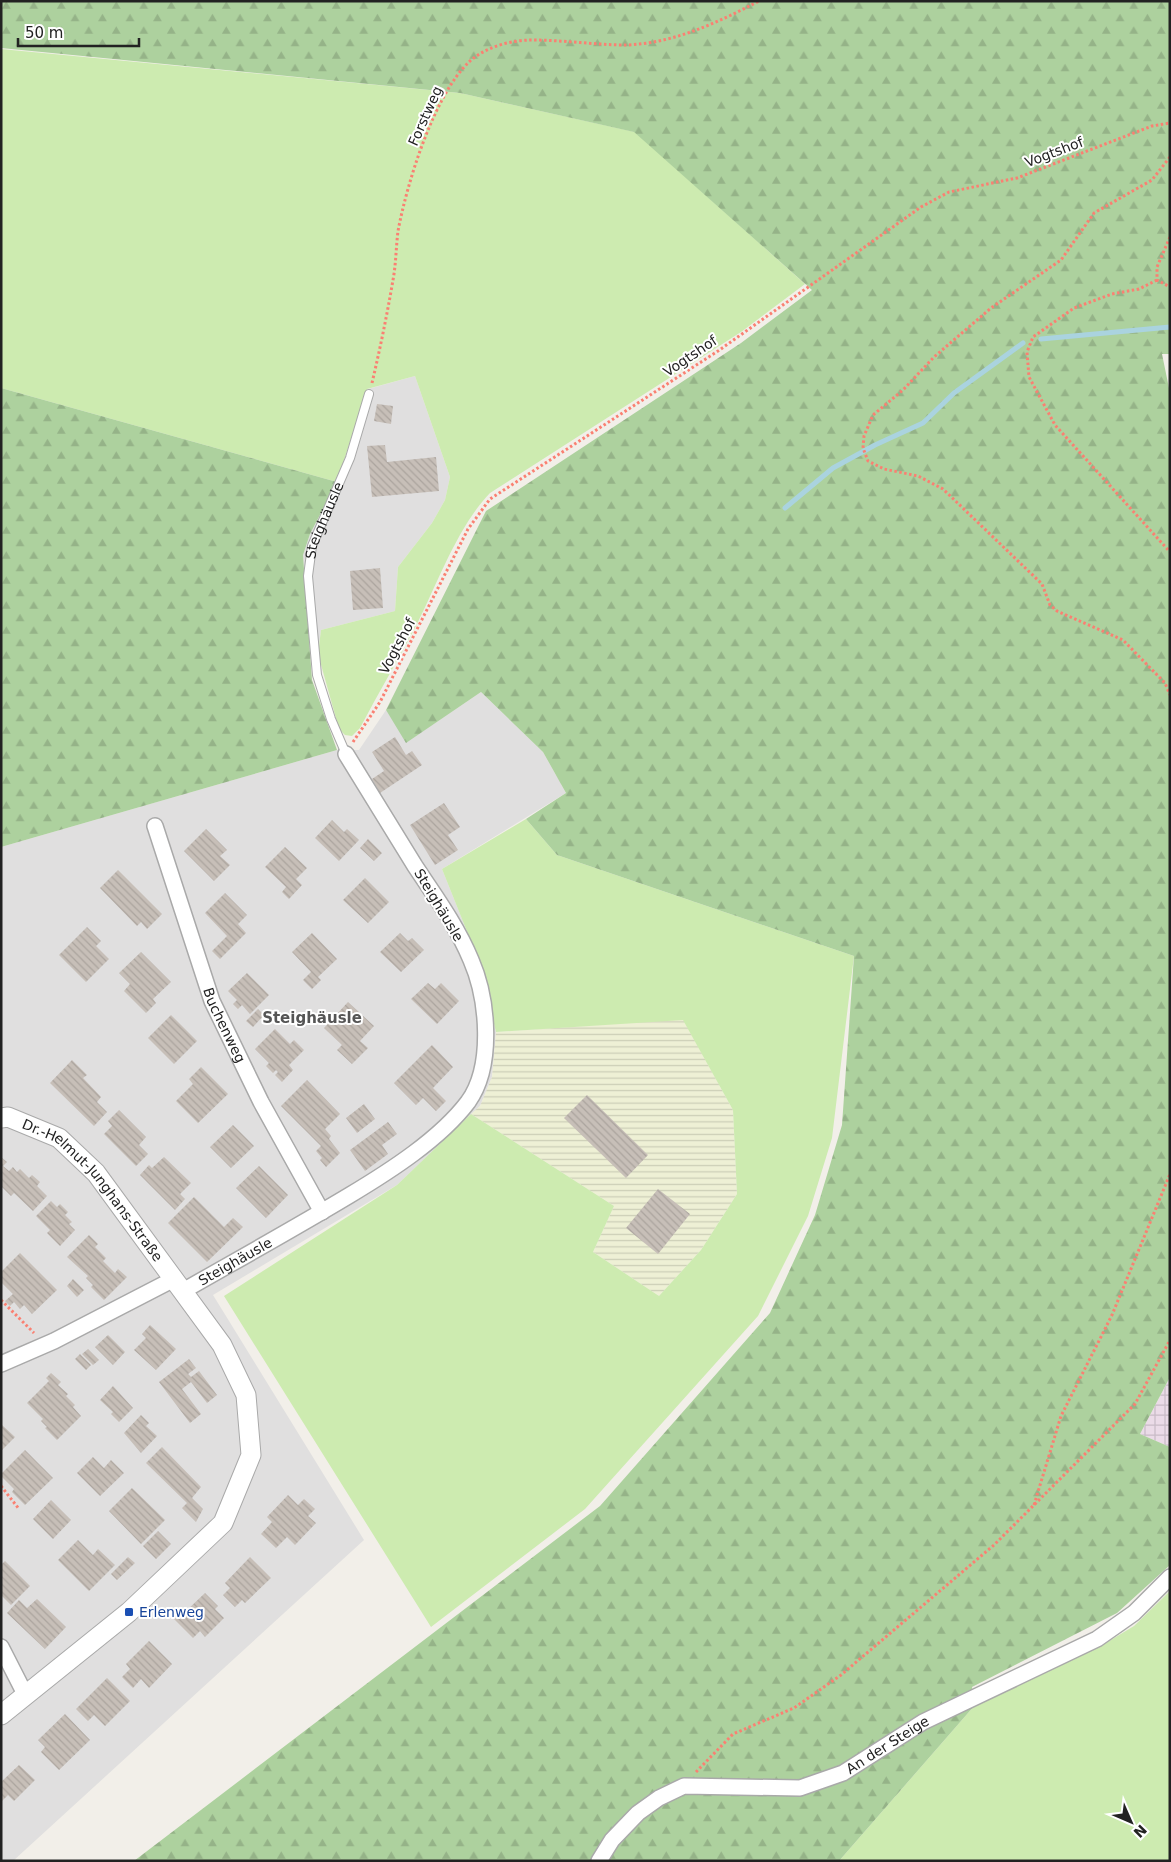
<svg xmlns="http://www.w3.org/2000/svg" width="1171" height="1862" viewBox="0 0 1171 1862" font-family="'DejaVu Sans',sans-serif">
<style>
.residential{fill:#e0dfdf}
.industrial{fill:url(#industrial-grid)}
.farmland{fill:url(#farmland-rules)}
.grass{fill:#cdebb0}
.forest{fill:url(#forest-firs)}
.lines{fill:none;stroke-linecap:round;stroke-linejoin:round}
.stream{stroke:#aad3df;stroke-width:5}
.building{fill:url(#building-back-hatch)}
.service-casing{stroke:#a9a9a9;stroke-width:10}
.minor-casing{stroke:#a9a9a9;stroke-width:18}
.tertiary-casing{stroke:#a9a9a9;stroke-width:21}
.path{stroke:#fa8072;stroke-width:3;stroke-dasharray:2.5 2.5;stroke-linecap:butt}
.service{stroke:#fff;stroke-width:8}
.minor{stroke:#fff;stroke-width:15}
.tertiary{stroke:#fff;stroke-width:19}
.transit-dot{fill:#1a4fb4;stroke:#fff;stroke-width:2}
.labels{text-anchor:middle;stroke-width:4;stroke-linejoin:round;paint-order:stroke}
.street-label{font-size:14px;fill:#222;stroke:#fff}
.transit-label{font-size:14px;fill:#164399;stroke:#fff;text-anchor:start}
.neighbourhood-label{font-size:15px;font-weight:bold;fill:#555;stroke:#fff}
</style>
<defs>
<pattern id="industrial-grid" width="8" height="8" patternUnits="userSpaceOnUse" patternTransform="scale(1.25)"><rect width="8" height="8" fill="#ebdbe8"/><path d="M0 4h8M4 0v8" fill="none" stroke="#c9bcc7"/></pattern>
<pattern id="farmland-rules" width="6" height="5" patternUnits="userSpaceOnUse" patternTransform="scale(1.25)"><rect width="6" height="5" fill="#eef0d5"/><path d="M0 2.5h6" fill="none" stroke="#ccceb7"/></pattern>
<pattern id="forest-firs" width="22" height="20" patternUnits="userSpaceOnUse" patternTransform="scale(1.25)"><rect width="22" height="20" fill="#add19e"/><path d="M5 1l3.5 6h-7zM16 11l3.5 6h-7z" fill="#95b388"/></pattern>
<pattern id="building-back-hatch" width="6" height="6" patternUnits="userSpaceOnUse" patternTransform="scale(1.25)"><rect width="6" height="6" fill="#c7bfb8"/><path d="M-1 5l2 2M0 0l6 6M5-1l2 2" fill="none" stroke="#aba49e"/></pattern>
</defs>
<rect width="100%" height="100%" fill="#f2efe9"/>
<!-- residential -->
<path class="residential" d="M415,376L450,477L445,500L432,523L398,567L395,611L321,630L318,654L311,658L303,555L310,534L337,482L368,389Z
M481,692L543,752L566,793L442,869L478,959L496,1032L492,1077L480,1106L397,1185L213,1295L364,1540L13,1861H1V847L337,750H359L386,710L407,742Z"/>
<!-- industrial -->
<path class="industrial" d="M1170,1377V1447L1140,1434Z"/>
<!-- farmland -->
<path class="farmland" d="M683,1019L733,1110L737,1194L701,1250L659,1296L593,1252L614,1206L471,1114L480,1106L492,1077L496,1032Z"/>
<!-- grass -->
<path class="grass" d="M1,49L460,93L635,132L805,284L741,332L490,493C458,526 438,582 417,624C399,659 378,693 360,728L352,736L345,735L339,729L318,654L321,630L395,611L398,567L432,523L445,500L450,477L415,376L367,389L337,482L1,388Z
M526,819L557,855L854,956L832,1138L808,1216L758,1316L585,1509L431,1627L224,1296L397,1185L471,1114L614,1206L593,1252L659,1296L701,1250L737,1194L733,1110L683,1020L496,1032L478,959L442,869Z
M1170,1591V1861H839L975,1705L1101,1646L1134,1626Z"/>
<!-- forest -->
<path class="forest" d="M1,1H1170V354H1162L1170,393V1377L1140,1434L1170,1447V1565L1117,1613L972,1687L975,1705L839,1861H134L600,1506L770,1313L815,1215L842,1125L854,956L557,855L526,819L566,793L543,752L481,692L406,743L386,710L486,511L741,343L812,290L634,132L460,93L1,48Z
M1,388L337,482L310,534L303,555L312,680L337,750L1,847Z"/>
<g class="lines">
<!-- stream -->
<path class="stream" d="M1041,339L1170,327
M785,508L833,468L875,445L923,423L954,393L1023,343"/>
</g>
<!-- building -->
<path class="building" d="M377,404L393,406L391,424L374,421Z
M385,445L387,462L436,457L439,491L372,497L367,446Z
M380,568L383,608L353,610L350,571Z
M395,737L406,755L412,751L422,765L380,793L372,779L384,771L372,752Z
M444,803L460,827L448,835L458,850L435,865L410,825Z
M332,820L344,832L347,829L359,840L339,861L315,838Z
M206,829L227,850L220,856L230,865L214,881L184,851Z
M368,839L382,853L374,861L360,848Z
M285,847L307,868L296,879L302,885L289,899L282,892L286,887L265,867Z
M118,870L162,914L147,929L141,922L137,926L100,888Z
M365,878L389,902L368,923L343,900Z
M225,893L247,915L238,924L246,933L220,959L212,951L227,936L205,913Z
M87,927L101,941L96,946L109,959L86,982L59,955Z
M312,933L337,959L318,977L321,980L312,989L303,980L311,972L292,952Z
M400,933L408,941L412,938L424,950L401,972L380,952Z
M141,952L171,982L153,999L156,1003L146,1013L124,991L130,984L119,973Z
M247,973L269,995L250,1014L242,1005L238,1009L233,1004L237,1000L228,991Z
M428,983L435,989L441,983L459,1001L437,1024L411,999Z
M348,1002L374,1026L360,1041L368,1048L352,1064L337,1050L342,1045L324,1028Z
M258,1009L264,1015L253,1027L246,1021Z
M171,1015L197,1041L174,1064L148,1038Z
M275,1029L290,1044L294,1040L304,1050L289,1065L293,1070L282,1082L275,1075L278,1072L276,1070L273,1073L266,1066L269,1063L255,1049Z
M432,1045L453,1067L433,1088L446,1101L436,1111L423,1098L416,1105L394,1083Z
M72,1060L87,1075L83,1078L101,1097L97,1102L107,1112L94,1126L50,1083Z
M201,1067L228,1094L198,1123L176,1101L193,1084L189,1079Z
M307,1080L340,1114L325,1129L331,1136L329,1139L340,1153L326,1167L320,1160L322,1158L316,1151L321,1146L281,1106Z
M587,1095L648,1155L626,1178L564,1118Z
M364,1104L375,1119L357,1133L346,1118Z
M119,1110L146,1137L139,1145L148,1154L136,1166L104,1134L112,1126L108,1121Z
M388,1122L397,1134L382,1145L388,1154L365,1171L350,1150Z
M233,1125L254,1146L231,1168L210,1147Z
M1,1157L7,1162L3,1166L9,1171L13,1167L17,1172L20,1169L29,1178L32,1175L40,1182L37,1186L47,1196L33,1211L14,1193L11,1196L1,1186Z
M164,1157L191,1183L180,1194L185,1199L175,1210L140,1175L149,1165L152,1168Z
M259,1166L288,1195L266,1218L236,1188Z
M658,1189L690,1214L658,1254L626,1228Z
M194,1197L224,1227L233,1218L243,1227L207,1262L168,1223Z
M51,1201L57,1207L60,1204L68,1212L65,1215L72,1222L69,1224L75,1230L60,1246L47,1233L50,1230L36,1216Z
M89,1235L98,1244L95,1247L106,1258L103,1261L115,1273L118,1269L127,1277L104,1300L91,1287L93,1285L86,1278L88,1276L67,1257Z
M20,1253L57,1290L32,1314L24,1305L20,1309L14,1302L10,1306L5,1301L13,1294L1,1282V1272Z
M73,1279L84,1290L77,1297L67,1286Z
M150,1325L176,1349L156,1370L134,1350L146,1338L142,1334Z
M108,1335L125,1352L113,1365L95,1347Z
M88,1349L99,1360L93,1365L82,1354Z
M80,1354L91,1365L86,1370L75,1359Z
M189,1359L196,1368L188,1374L191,1377L199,1371L217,1395L207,1403L191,1382L182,1389L201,1414L190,1423L159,1382Z
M51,1373L61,1382L58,1385L68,1394L66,1396L75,1405L73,1407L81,1416L57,1440L45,1428L47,1427L41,1421L43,1419L27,1403L49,1381L46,1378Z
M113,1386L133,1408L119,1422L111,1414L113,1412L100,1400Z
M141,1415L149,1423L146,1426L157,1436L141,1453L124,1433Z
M1,1424L15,1437L1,1451Z
M162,1447L201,1487L192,1498L203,1509L196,1522L182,1508L187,1503L146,1463Z
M25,1450L53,1478L25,1505L12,1492L14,1489L1,1476V1474Z
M93,1457L104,1468L111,1460L124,1473L100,1496L77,1473Z
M132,1488L165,1520L141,1544L109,1511Z
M288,1495L298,1505L304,1499L315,1509L308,1516L316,1523L295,1545L287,1537L276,1548L261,1534L272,1522L267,1517Z
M51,1500L71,1520L53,1539L33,1519Z
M158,1531L171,1544L156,1559L143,1546Z
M78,1540L93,1555L98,1549L115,1565L89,1591L58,1560Z
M128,1557L135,1563L117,1580L111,1574Z
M250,1557L271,1578L245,1603L242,1600L235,1607L223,1595L230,1588L225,1583Z
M5,1561L30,1586L11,1605L1,1595V1565Z
M205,1593L218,1606L215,1609L224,1618L205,1637L200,1631L193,1638L173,1618L182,1608L185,1612Z
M37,1599L66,1627L45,1649L7,1613L19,1600L27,1608Z
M149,1641L172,1664L149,1688L141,1679L133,1688L122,1677L130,1669L126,1664Z
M107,1678L130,1701L105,1726L94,1715L88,1721L76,1709Z
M65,1714L90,1740L59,1770L41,1752L45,1747L38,1740Z
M19,1765L35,1780L14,1801L8,1795L1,1802V1782Z"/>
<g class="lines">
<defs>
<g id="service">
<path id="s1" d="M346,754L331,719L317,675L308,576L312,546L350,458L369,394"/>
</g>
<g id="minor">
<path id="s2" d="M155,826L212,1001L261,1102L322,1212"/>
<path id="s3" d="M183,1291C239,1259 295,1228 350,1195C390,1171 440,1139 468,1102C494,1066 488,999 471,960C457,926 435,896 415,866C392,829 369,791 346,754"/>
<path d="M1,1364L54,1341L174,1279"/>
<path d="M1,1647L26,1696"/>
<path id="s4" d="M599,1861L612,1840L638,1813L659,1798L684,1786L800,1788L843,1773L923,1722L1097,1639L1134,1613L1170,1577"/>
</g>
<g id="tertiary">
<path id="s5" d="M1,1118L8,1117L59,1138L96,1173L222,1345L246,1395L251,1455L223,1523L129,1612L1,1715"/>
</g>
</defs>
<!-- service casing -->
<use href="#service" class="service-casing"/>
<!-- minor casing -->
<use href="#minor" class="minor-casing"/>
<!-- tertiary casing -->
<use href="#tertiary" class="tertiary-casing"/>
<!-- path -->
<path class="path" d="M1170,157L1152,180L1094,213L1061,260L991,308L934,357L903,390L873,415L864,436L863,448L868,461L884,469L918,476L943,489L1042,584L1050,605L1057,611L1123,640L1165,683L1170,695
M1170,237L1157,267V280L1170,287
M1157,280L1139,289L1112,294L1074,308L1033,337L1027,352L1029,377L1055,425L1170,552
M372,383C380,349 387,315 393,280C396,264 396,247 398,231C407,183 434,95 469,62C485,47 511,40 532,40C564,40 595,45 627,45C674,43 717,23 759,1
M353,742L380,702L468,529L490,499L718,351L921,207L949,192L1017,178L1152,126L1170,123
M1,1300L34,1333
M1,1486L19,1509
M1034,1505L1061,1416L1112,1315L1170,1174
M696,1772L733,1734L794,1708L841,1675L994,1545L1135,1404L1170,1340"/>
<!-- service -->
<use href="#service" class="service"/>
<!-- minor -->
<use href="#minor" class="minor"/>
<!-- tertiary -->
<use href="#tertiary" class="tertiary"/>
</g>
<!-- markers -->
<rect class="transit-dot" x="124" y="1607" width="10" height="10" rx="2.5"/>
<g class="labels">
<!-- street labels -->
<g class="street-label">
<text transform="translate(425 116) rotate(-66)" y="5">Forstweg</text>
<text transform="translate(1054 152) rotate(-21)" y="5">Vogtshof</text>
<text transform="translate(690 356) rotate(-34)" y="5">Vogtshof</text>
<text dy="5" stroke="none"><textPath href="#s1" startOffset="242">Steighäusle</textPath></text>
<text transform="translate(397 646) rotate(-62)" y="5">Vogtshof</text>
<text transform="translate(439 905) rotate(59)" y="5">Steighäusle</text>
<text dy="5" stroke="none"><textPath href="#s2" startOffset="211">Buchenweg</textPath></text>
<text dy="5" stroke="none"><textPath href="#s5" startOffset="122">Dr.-Helmut-Junghans-Straße</textPath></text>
<text dy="5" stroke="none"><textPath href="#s3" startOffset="60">Steighäusle</textPath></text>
<text dy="5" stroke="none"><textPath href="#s4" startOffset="330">An der Steige</textPath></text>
</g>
<!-- transit labels -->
<g class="transit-label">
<text x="139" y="1617">Erlenweg</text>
</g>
<!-- neighbourhood labels -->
<g class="neighbourhood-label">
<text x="312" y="1023">Steighäusle</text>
</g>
</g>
<!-- border -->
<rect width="1171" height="1862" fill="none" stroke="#222222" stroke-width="5"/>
<!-- north arrow -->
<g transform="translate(1131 1822) rotate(135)" stroke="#ffffff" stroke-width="4" paint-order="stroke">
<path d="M0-4L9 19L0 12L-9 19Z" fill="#222222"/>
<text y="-8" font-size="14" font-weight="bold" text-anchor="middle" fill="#222222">N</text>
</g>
<!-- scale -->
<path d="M18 38v8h121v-8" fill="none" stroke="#222222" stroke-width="2.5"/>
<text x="25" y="38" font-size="15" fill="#222222" stroke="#ffffff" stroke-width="4" paint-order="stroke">50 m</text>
</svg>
